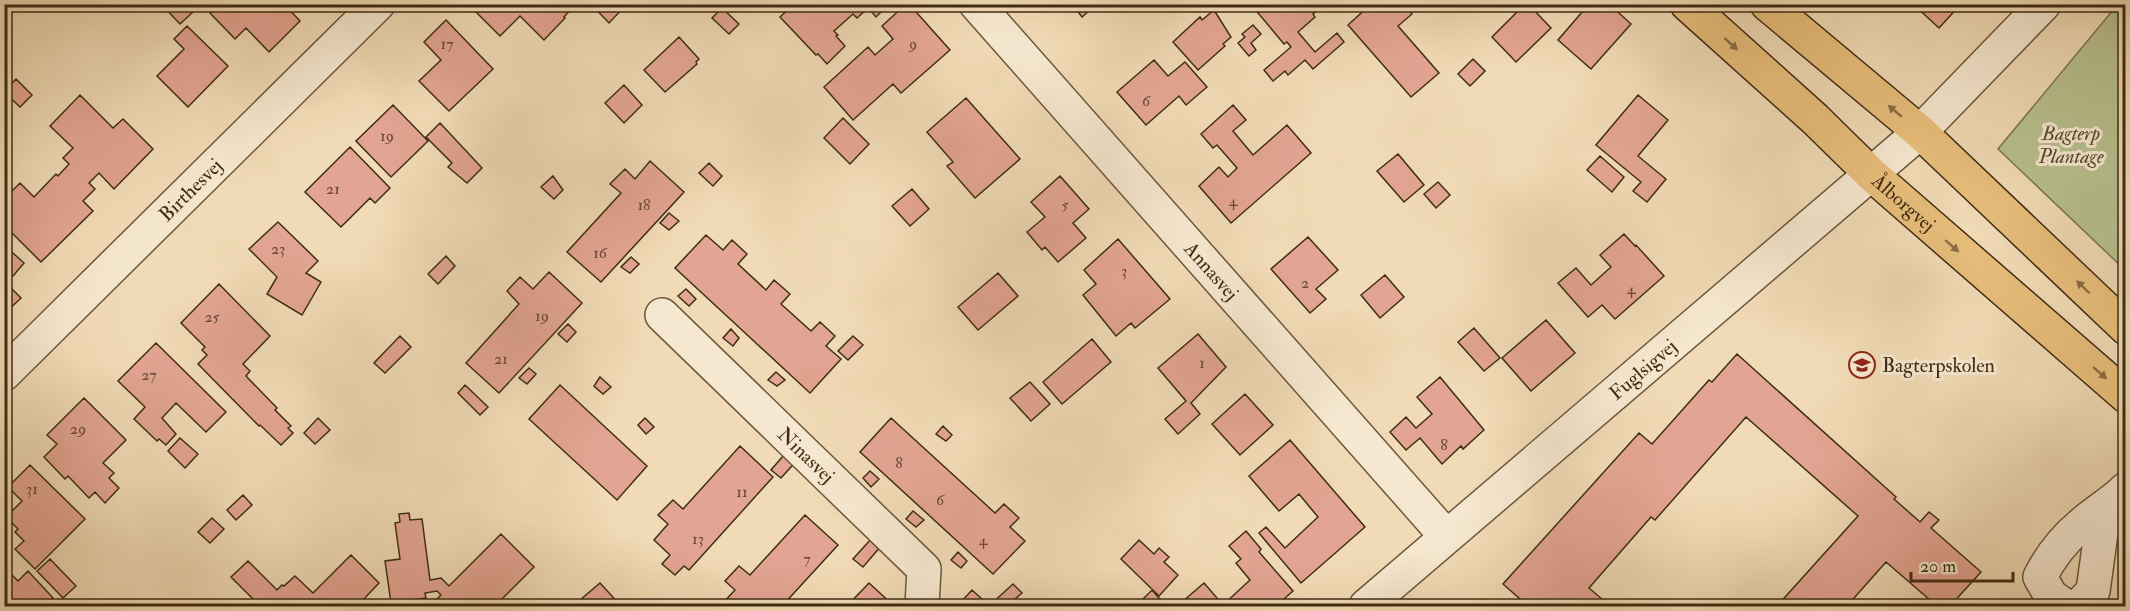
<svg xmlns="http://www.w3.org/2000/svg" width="2130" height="611" viewBox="0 0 2130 611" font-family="'IM FELL Double Pica',serif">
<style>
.green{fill:#b8c08f;stroke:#7c7652;stroke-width:1.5}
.building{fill:#e3a593;stroke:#3f2d15;stroke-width:1.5}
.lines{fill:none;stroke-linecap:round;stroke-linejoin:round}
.minor-casing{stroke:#6c583d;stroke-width:36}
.major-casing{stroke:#3f2d15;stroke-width:36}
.minor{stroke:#f6e8d0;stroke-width:33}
.major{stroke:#e8be7b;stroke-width:33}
.oneway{fill:#8b6e43}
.labels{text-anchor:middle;stroke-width:6;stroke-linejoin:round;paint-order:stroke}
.number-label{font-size:16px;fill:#684b34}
.park-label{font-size:20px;font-style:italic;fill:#574a2d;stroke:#f6e8d0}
.street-label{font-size:20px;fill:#3f2d15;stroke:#f6e8d0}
.poi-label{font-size:20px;fill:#3f2d15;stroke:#f6e8d0;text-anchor:start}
</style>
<rect width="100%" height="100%" fill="#f1dbb6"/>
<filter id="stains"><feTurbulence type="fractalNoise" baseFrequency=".00333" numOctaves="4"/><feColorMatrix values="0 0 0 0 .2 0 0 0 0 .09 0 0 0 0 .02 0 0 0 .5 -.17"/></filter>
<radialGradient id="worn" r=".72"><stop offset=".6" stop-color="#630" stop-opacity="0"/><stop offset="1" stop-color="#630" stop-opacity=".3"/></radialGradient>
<!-- green -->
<path class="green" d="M2118,4L2126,5L2125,270L1998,149Z"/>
<!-- building -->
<path class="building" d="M161,4H186L193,12L180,24Z
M216,4H284L300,21L269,52L246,28L235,39L210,13L218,6Z
M476,4H571L573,7L564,17L565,18L544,40L520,16L500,36L472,8Z
M591,4H627L609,23Z
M794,4H809L814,10L820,4H889L876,17L868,8L857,18L853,14L834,31L838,35L836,36L845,46L827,64L818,54L816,55L780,17Z
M906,4H909L950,50L901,93L893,84L853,120L824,87L868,47L875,55L893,39L882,26Z
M1072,4H1097L1082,17Z
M1255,4H1325L1313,14L1315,17L1298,32L1315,52L1337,33L1344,42L1313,69L1305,60L1288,75L1285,71L1273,81L1264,70L1291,47L1287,42L1284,44L1253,7Z
M1371,4H1404L1412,14L1398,26L1439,73L1411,97L1348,25Z
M1525,4L1528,7L1529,5L1551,28L1516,62L1492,37Z
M1589,4H1609L1631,24L1591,69L1558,40Z
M1913,4H1961L1939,28Z
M722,8L739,24L729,34L712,18Z
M1214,10L1231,37L1223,44L1225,46L1198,70L1173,42L1200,17L1202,20Z
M446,20L493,69L449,111L419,81L441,60L424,42Z
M1253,25L1261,34L1251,43L1256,50L1249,56L1238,43L1245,37L1242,34Z
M187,26L228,66L188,107L157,76L184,49L174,39Z
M679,37L699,59L696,62L697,64L665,92L644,70Z
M1473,59L1485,71L1470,86L1458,74Z
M1154,60L1168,76L1185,62L1207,87L1186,105L1179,96L1146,125L1117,92Z
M16,79L32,95L20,107L4,92Z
M624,85L642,105L624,123L605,103Z
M80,95L113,128L123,119L153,149L114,189L99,173L89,183L95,189L83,201L93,211L41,262L4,225V199L20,183L34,197L56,174L58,176L69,164L63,158L73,148L50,126Z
M1638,95L1668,120L1638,156L1666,179L1647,202L1633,191L1641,182L1596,145Z
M966,98L1020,159L975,198L947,166L953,162L927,132Z
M393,105L428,141L391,177L356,141Z
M1233,105L1246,120L1233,131L1253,155L1287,125L1311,153L1231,223L1199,186L1219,167L1228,177L1237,168L1217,145L1213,148L1201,134Z
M843,118L869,144L850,164L824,138Z
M440,123L482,168L467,183L448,167L452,163L426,137Z
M350,147L390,188L375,203L370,198L341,227L305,192Z
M1398,154L1424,185L1404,202L1377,171Z
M1600,156L1624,177L1612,192L1587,170Z
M650,161L684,192L601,282L567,252L621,193L610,184L625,169L635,179Z
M709,163L722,176L713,186L699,173Z
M553,176L563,190L554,199L541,187Z
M1060,176L1089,209L1073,223L1086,238L1058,262L1045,247L1042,250L1027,232L1045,217L1031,202Z
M1438,182L1450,195L1436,208L1424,194Z
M912,189L929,209L910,226L892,206Z
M669,213L679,221L669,230L660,223Z
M278,222L318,261L306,273L321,282L302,315L267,294L277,277L249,249Z
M1624,234L1635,246L1636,245L1664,276L1615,319L1602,305L1588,317L1558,283L1576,268L1591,285L1611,267L1600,255Z
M706,235L723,250L732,240L747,254L738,264L766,290L774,280L790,294L781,304L811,331L820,322L835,336L826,346L841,359L810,393L675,268Z
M1308,237L1338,270L1316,289L1326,299L1310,313L1271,269Z
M1118,239L1170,299L1135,328L1131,323L1116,336L1083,295L1096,284L1084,270Z
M4,245L24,263L13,276L4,269Z
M446,256L455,266L438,284L428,274Z
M631,257L639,264L630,273L621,267Z
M549,272L582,303L499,393L466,363L519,304L507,291L520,277L533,289Z
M998,273L1018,296L978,330L958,307Z
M1385,275L1404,297L1380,318L1361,295Z
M4,281L21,298L4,314Z
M219,284L270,336L243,364L250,371L246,376L277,408L275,410L291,426L288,428L293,433L281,445L260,425L259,426L198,364L207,355L202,350L205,347L181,323Z
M686,289L696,299L689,306L678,296Z
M1546,320L1575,353L1531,391L1502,358Z
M568,324L576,332L567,342L558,334Z
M1474,328L1500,358L1484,371L1458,342Z
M731,329L739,338L733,346L723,338Z
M1198,334L1226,367L1191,403L1200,414L1178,434L1165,419L1186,401L1158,368Z
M400,336L411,347L385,373L374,363Z
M853,336L863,345L848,360L838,351Z
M1092,339L1111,362L1062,404L1043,382Z
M156,343L226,412L206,432L176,403L162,418L176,434L166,445L159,439L157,441L134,419L145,407L118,381Z
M1737,354L1896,497L1894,499L1920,522L1929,512L1939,520L1931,528L1981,572L1950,606H1937L1886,562L1847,606H1777L1858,516L1746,417L1655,520L1651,517L1589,588L1610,606H1528L1503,584L1639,433L1652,444L1709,380L1712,382Z
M529,368L536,374L527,384L519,378Z
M776,372L785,380L777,386L768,380Z
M600,377L611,387L603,394L594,386Z
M1440,377L1484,430L1463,449L1461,446L1442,464L1420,438L1406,450L1390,432L1406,417L1416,428L1432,414L1417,397Z
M1030,382L1050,404L1031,421L1010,398Z
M465,385L488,407L480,415L458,393Z
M560,385L647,466L617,500L529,419Z
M1245,394L1273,425L1240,455L1212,424Z
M84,398L126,440L103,463L114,473L109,478L119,488L105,503L95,492L89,498L68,476L65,479L44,457L57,444L47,435Z
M318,418L330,430L315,444L304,433Z
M645,418L654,427L646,434L638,425Z
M891,418L995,513L1004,504L1019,518L1010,527L1025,541L993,574L860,452Z
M943,426L952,435L946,441L936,434Z
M180,438L198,454L185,468L168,451Z
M1290,440L1365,527L1301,583L1259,533L1266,527L1285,548L1318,517L1299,494L1279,511L1249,476Z
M740,446L773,477L689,570L684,566L675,575L662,564L670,555L654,540L668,524L658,515L673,500L683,509Z
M790,448L800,457L781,478L771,470Z
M30,465L85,519L35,569L15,549L24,541L15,532L18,529L6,517L22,501L8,487Z
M870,471L879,479L871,487L863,478Z
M243,495L252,505L236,520L227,510Z
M913,511L924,520L916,527L906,519Z
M409,513L410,520L422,519L430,580L441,578L449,586L501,534L534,567L495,606H445L437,599L441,595L437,591L425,593L426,598L391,603L385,561L400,559L395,523L400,522L399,514Z
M805,515L838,545L782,606H723L721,605L735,590L725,581L739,566L750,575Z
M212,518L224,529L210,543L198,532Z
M1246,531L1261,549L1259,552L1293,591L1276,606H1186L1182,602L1204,583L1223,605L1250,580L1236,563L1241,559L1229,546Z
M872,538L881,546L863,567L853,559Z
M1139,540L1154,554L1159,548L1169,557L1164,562L1178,575L1159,596L1121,559Z
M958,552L967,561L961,568L951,560Z
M351,555L379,583L363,600L369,605L367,606H260L231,577L248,561L277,590L282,585L284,586L295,576L313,593Z
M50,559L76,586L63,598L37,571Z
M4,567L18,581L28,571L53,598L44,606H4Z
M600,583L621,606H573Z
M869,583L894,606H847Z
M1013,584L1022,593L1007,606H989Z
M972,590L983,600L976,606H963L960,603Z
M1152,590L1166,606L1168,603L1172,606H1140L1138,604Z
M86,600L96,602L98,606H80Z"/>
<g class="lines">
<defs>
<g id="minor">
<path id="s1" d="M976,4L1446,536"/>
<path id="s2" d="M662,315L924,569L922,606"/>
<path id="s3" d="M4,374L378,4"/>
<path id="s4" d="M1366,606L1920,132L2044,4"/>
<path d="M2065,606L2051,596L2040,577C2050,557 2063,540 2081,525C2095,512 2112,503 2126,489"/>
<path d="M2079,606L2093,591L2101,533L2115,501"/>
</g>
<g id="major">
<path id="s5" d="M1687,4L1815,119L1871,174L2126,396"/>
<path d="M1767,4L1920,132L2126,328"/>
</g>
</defs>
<!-- minor casing -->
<use href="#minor" class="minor-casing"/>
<!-- major casing -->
<use href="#major" class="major-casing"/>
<!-- minor -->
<use href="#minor" class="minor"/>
<!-- major -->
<use href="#major" class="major"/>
</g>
<!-- one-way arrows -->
<defs><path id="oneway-solid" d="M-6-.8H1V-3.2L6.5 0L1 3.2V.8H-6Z" transform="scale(1.5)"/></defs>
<g class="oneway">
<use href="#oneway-solid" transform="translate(1731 44) rotate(42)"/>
<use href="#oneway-solid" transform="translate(1895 111) rotate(-140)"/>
<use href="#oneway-solid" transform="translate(1952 246) rotate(41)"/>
<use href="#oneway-solid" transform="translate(2083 287) rotate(-136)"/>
<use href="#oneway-solid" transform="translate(2100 373) rotate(41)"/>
</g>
<!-- icons -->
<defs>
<symbol id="school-ring" viewBox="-11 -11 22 22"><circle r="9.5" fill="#f6e8d0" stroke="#8f2418" stroke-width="1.5"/><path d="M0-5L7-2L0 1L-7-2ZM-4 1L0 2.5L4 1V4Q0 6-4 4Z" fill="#8f2418"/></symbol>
</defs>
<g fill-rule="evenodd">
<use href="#school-ring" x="1847" y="350" width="30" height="30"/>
</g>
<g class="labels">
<!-- number labels -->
<g class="number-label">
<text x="447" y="49">17</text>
<text x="913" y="49">9</text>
<text x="1146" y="106">6</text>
<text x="387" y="141">19</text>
<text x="333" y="194">21</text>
<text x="1233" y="206">4</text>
<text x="644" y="210">18</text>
<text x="1065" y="210">5</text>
<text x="278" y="254">23</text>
<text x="600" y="258">16</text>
<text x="1124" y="276">3</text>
<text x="1305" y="288">2</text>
<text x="1631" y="294">4</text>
<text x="542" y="321">19</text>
<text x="212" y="322">25</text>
<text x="501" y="364">21</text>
<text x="1202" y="368">1</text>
<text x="149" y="380">27</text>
<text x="78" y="434">29</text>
<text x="1444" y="450">8</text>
<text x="899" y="468">8</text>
<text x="32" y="494">31</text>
<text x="742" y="497">11</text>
<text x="940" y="505">6</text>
<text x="698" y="544">13</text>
<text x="983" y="545">4</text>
<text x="807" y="564">7</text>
</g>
<!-- park labels -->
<g class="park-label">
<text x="2071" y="140">Bagterp<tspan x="2071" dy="23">Plantage</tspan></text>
</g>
<!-- street labels -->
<g class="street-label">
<text dy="7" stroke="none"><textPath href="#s3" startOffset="262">Birthesvej</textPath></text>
<text dy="7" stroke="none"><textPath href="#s5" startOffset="294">Ålborgvej</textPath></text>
<text dy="7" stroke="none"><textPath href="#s1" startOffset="356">Annasvej</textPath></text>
<text dy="7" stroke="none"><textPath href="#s4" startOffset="364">Fuglsigvej</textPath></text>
<text dy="7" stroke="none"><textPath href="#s2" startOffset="201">Ninasvej</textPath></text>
</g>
<!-- poi labels -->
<g class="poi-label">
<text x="1882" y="372">Bagterpskolen</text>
</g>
</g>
<!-- margin -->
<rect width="2130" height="611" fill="none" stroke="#f1dbb6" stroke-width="24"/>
<rect x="6" y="6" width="2118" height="599" fill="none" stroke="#3f2d15" stroke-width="3"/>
<rect x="12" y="12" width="2106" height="587" fill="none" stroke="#3f2d15" stroke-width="1.5"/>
<!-- scale -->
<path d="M1911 572v9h102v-9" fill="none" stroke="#3f2d15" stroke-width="3"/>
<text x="1920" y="572" font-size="18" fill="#3f2d15" stroke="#f6e8d0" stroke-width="4.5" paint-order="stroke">20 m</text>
<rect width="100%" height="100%" filter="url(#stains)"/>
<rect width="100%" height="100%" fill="url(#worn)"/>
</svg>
